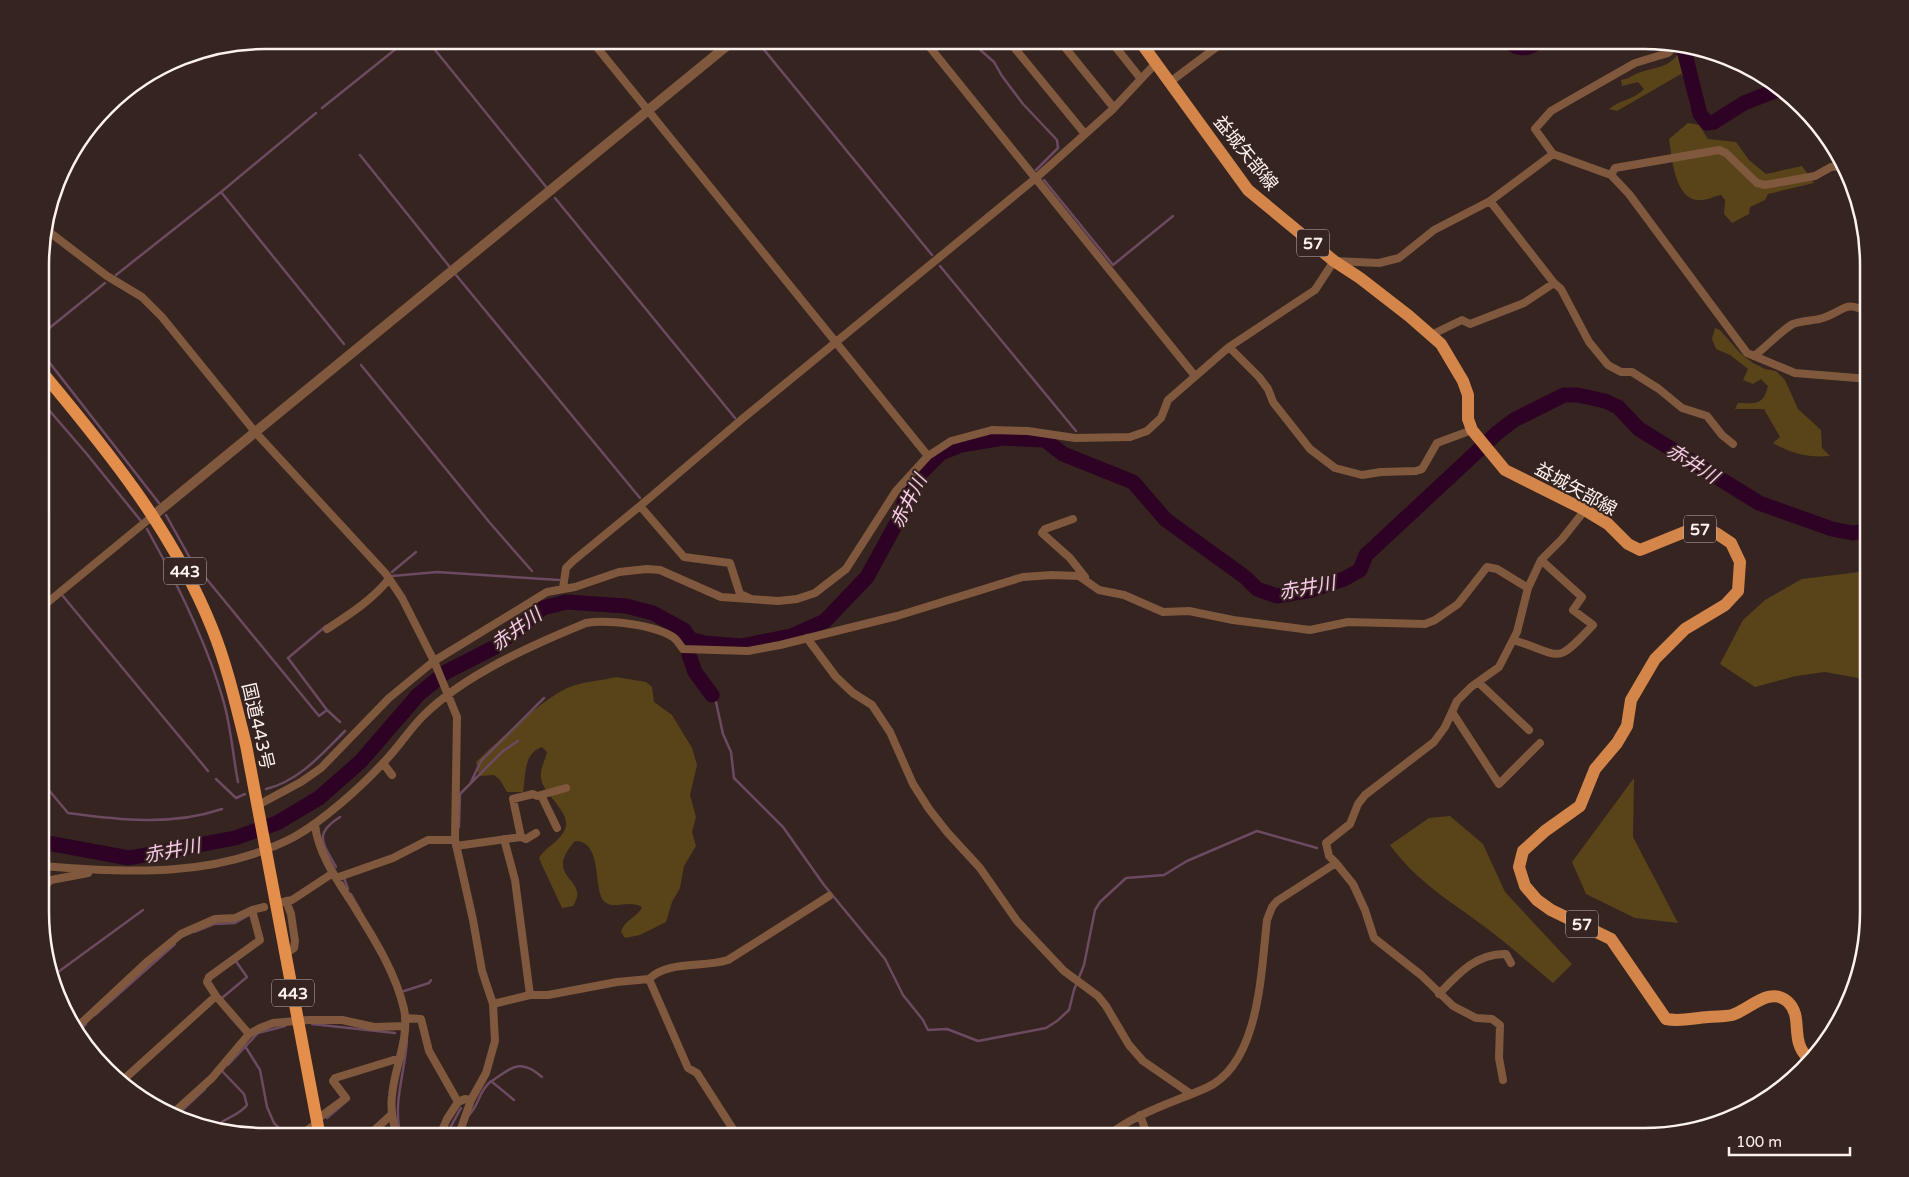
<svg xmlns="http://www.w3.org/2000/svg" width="1909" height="1177" viewBox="0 0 1909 1177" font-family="'Varela Round','Noto Sans JP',sans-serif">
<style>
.green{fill:#59441a}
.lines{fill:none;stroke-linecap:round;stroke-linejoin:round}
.stream{stroke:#6c4a61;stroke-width:2.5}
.river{stroke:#2e0224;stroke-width:15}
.minor{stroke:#7f583d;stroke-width:8}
.tertiary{stroke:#7f583d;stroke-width:10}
.primary{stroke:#d4854a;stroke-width:12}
.trunk{stroke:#e48e4c;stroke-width:12}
.labels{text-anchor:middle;stroke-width:4;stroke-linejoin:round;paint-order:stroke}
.shield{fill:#352420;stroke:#c1b4b0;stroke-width:1}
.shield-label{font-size:16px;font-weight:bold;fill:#fdf1ee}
.street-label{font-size:18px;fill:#fdf1ee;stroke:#352420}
.water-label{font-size:19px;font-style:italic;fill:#facaea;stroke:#352420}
.rim{fill:none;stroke:#fdf1ee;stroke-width:2.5}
</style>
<rect width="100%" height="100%" fill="#352420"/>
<!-- green -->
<path class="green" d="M1681,50L1698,111L1690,107L1685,79L1681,74L1617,111L1609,109C1619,100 1636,99 1644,89L1638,82L1622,86L1621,80C1628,79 1631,76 1636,74C1657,65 1667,71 1681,50Z
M1688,123L1699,125L1708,139L1736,142L1749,160L1766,174L1802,166L1814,183L1768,194L1765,200L1750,207L1749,214L1732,223L1724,214L1725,200L1721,195C1714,196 1708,200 1702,200C1674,203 1672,156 1669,139Z
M1715,328L1720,330L1741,354L1753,363L1765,369L1776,371L1785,380L1798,409L1821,430L1822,448L1830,456C1809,458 1792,454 1773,443L1780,437L1764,409H1735L1738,403C1756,403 1763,406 1768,386L1761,379L1753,384L1743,380L1748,369L1730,355L1716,349L1712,339Z
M1859,572L1869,576V680L1825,672L1796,676L1755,687L1720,664L1743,620L1765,600L1802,579Z
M616,677L646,682L652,687L654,702L672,715L692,748L697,765L690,795L696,817L692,832L696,846L684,866L680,888L672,902L666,922L640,935L625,938L621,932C625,919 637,918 642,907C629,899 614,910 605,902C592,891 604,841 575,841C541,879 592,878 573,906L562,908L542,865L539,858C546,846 560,842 565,829C572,812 543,795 541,778C540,768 545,761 547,752L542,747C523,753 526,776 523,792H507L500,780L494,775L479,776L476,762C497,742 544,697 570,687C585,681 601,681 616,677Z
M1634,778L1633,837L1678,923L1635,918L1586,894L1572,862Z
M1450,816L1483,844L1505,892L1572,964L1553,983C1530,964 1508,944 1485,927C1449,900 1417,882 1390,845L1429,818Z"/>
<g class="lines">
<!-- stream -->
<path class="stream" d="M427,40L547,188
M756,40L932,255
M969,40L994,62L1002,76L1023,104L1057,140L1058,148L1036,170
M322,108L407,40
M360,155L449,266
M1044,180L1113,265L1173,216
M221,192L344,344
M555,198L735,418
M940,266L1076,431
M116,275L221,192L316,113
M456,275L640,498
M42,334L105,283
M42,353L159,503
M361,365L490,523L532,571
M42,402L86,453L141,521
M166,515L191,560L319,716L327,710L340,722
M147,529C176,581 208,645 224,703C231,728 233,756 238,782
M392,572L416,552
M392,576L437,572L559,580
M62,595L208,771
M326,626L288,658L327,710
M716,702L723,734L731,752L734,778L783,827L824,885L885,959L903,995L923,1020L928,1030L947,1029L978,1041L1046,1028L1057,1021L1069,1010L1074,990L1084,965L1095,910L1100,902L1126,878L1164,875L1187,861L1257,831L1317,848
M216,779L236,798L245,794
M42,782L68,813C119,820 172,826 222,809
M471,782L481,761L544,698
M266,789C299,781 322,754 345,731
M459,827L460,794L503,751L518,741
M336,867C323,843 313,834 340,817
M344,878L348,889
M351,894L360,910
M194,932L214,924L235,923L251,914
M54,975L143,910
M401,992L429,983L431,980
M222,998L247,977L235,960
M95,1015L175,944
M312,1024L395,1033
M77,1034L86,1024
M245,1046L260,1070L267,1107L274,1123L288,1137
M228,1065L258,1033L285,1026
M492,1081C512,1067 521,1058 542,1077
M468,1116C480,1105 477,1093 491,1081L514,1100
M175,1117L205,1089
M327,1118L349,1099
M213,1129C223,1118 239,1116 247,1105L244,1094L222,1071
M401,1137C392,1103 405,1074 407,1040
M445,1137L461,1108"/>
<!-- river -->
<path class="river" d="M1506,40C1519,51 1528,50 1541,40
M1683,46L1700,114L1707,123L1714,122L1744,103L1780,89
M689,655L695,672L712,695
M42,842L129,858L235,838L277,823L319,798L361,761L418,695L446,672L495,647L543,608L566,602L626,606L653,613L684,630L690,639L704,643L741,646L791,636L825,621L867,577L902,513L905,498L916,478L941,453L961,445L1003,438L1045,440L1063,454L1133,482L1166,520L1245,577L1257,589L1277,596L1312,590L1344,579L1360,570L1366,555L1497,433L1514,420L1564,395H1578L1605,401L1618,407L1639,429L1759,503L1832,529L1853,533L1869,530"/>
<!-- minor -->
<path class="minor" d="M591,40L928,456
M924,40L1195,376
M1008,40L1085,134
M1059,40L1114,108
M1110,40L1141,79
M1676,45L1668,53L1635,63L1570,100L1551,111L1535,129L1553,154L1611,175L1629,194L1747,353L1795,373L1869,379
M1016,50L1029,40
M1170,82L1226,40
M1611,175L1615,168L1719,150L1726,153L1757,183L1765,185L1815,176L1831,167L1843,166
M1490,201L1554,283L1561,289L1589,342L1608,365L1621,372H1632L1659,389L1682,408L1707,416L1722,435L1733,444
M44,228L107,276L142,297L162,317L256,433L386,574L402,598L434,661L457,717L455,840L473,920L482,971L493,1004L495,1041L486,1073L471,1100L458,1137
M1431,335L1462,320L1470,324L1524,303L1554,283
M1229,347L1259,377L1268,389L1273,402L1310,449L1335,468L1362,475L1381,472L1416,471L1422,469L1437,443L1472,430
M1754,356C1764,349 1784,328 1793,324C1803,320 1814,321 1823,318C1845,311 1844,299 1869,313
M640,506L684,557L730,563L740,594L749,598
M1073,519L1045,529L1042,533L1070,558L1085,577
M563,588L566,568L573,561L640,506L741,420L1036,178L1112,110L1156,63
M42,607L154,515
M327,629C350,614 372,600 389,579
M807,638L836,677L853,693L872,705L890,732L913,784L929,809L947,832L980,868L1017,921L1064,971L1098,996L1106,1006L1129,1045L1143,1061L1191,1094
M1513,640C1563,655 1554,667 1593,625L1573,610L1582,597L1541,560
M1478,682L1529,730
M1452,712L1499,784L1540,743
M383,763L392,775
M541,795L557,828
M258,805L301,782L321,768L389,698L434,661L547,592L575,587L619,572L647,569L660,570L721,597L778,601L797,599L815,593L846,569L896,491L928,456L951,441L992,430L1028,431L1075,438L1130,437L1147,431L1161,418L1168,400L1229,347L1315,290L1334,261L1379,263L1399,258L1434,230L1490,201L1553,154
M315,825C318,852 335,877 350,900C371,934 395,970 404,1009C410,1038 394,1068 392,1096C390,1110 393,1123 397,1137
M521,837L513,799L533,794L537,796L566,788
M504,839L515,880L530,995
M456,846L521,837L526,839L536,833
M1336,863L1353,884L1365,910L1374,938L1421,975L1453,1006L1476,1018L1492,1019L1500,1025L1499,1058L1503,1080
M42,866C126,873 216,878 294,837C323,821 361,787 384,762C398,748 409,730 423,716C464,675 532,645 586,623C608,619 654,625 673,637C677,640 680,645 683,649L748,651L780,645L897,616L1023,577L1052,575L1079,576L1099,590L1124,595L1163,612L1189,611L1233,620L1310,630L1348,622L1425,624L1435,620L1458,604L1487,567L1497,569L1528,588
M336,878L393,858L428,840H455
M42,888L51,880L88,873
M286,901L291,914L295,941L294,948L286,953
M283,902L292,900L333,873
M649,979C668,960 704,968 728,960L829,896
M1439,994C1457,975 1476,953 1506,954L1511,963
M493,1004L530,995H548L617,982L649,979L688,1068L697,1073L738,1137
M405,1018L421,1019L429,1051L458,1102L465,1099L471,1100
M75,1029L148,961L181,934L215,919L235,918L252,910L264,907
M249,1034L216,996L207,982L209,977L260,940L252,910
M122,1081L216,996
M171,1115L212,1078L249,1034L260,1028L273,1023L308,1020H342L374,1027L405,1026
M1140,1115L1148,1137
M316,1120L346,1098L333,1081L335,1078L400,1058
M298,1137L317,1123
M367,1137L391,1115
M439,1137L447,1119L458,1102
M1106,1137C1136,1113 1172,1103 1206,1088C1260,1064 1261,971 1267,920L1272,907L1277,901L1336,863L1329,856L1326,843L1350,824L1358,804L1365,795L1434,742L1445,727L1457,701L1471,687L1499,667L1517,632L1528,588L1541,560L1562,539L1585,510"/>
<!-- tertiary -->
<path class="tertiary" d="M154,515L734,40"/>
<!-- primary -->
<path class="primary" d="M1139,40L1248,190L1334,261L1360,278L1409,316L1441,344L1463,381L1468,395V419L1472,430L1505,470L1585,510L1608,524L1628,544L1640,550L1687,531L1703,528L1716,533L1731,543L1740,562L1738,591L1725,605L1685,629L1655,659L1631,700L1627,726L1617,743L1595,769L1580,806L1545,831L1523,851L1519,867L1525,886L1537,900L1551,910L1611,939L1666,1019C1681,1022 1693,1018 1708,1017C1716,1016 1724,1017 1732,1015C1749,1010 1770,985 1788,1002C1804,1017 1789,1040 1808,1058"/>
<!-- trunk -->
<path class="trunk" d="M42,372C108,451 173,531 212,628C227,665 236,705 246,745L320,1137"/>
</g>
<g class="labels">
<!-- shield labels -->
<g class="shield">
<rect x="1297" y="229.5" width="32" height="27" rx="4"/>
<rect x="1684" y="515.5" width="32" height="27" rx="4"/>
<rect x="164" y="557.5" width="42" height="27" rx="4"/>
<rect x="1566" y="910.5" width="32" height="27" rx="4"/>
<rect x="272" y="979.5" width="42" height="27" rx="4"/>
</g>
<g class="shield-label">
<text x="1313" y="249">57</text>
<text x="1700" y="535">57</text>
<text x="185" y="577">443</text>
<text x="1582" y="930">57</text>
<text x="293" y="999">443</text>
</g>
<!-- street labels -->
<g class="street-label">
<text transform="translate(1246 153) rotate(51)" y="6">益城矢部線</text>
<text transform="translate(1576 489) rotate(29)" y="6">益城矢部線</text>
<text transform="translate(258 726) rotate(77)" y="6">国道443号</text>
</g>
<!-- water labels -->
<g class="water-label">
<text transform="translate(1693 463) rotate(32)" y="7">赤井川</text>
<text transform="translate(908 501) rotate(-63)" y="7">赤井川</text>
<text transform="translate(1307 587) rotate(-10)" y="7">赤井川</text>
<text transform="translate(516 629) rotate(-36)" y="7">赤井川</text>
<text transform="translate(172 850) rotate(-11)" y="7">赤井川</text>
</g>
</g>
<!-- crop -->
<path d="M0 0H1909V1177H0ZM265 49H1644A216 216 0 0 1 1860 265V912A216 216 0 0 1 1644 1128H265A216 216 0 0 1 49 912V265A216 216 0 0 1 265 49Z" fill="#352420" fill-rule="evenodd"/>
<path class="rim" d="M265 49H1644A216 216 0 0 1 1860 265V912A216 216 0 0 1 1644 1128H265A216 216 0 0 1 49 912V265A216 216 0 0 1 265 49Z"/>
<!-- scale -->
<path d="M1729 1147v8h121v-8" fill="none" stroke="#fdf1ee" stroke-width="2.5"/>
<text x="1736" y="1147" font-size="15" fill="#fdf1ee" stroke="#352420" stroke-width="4" paint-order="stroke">100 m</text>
</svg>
